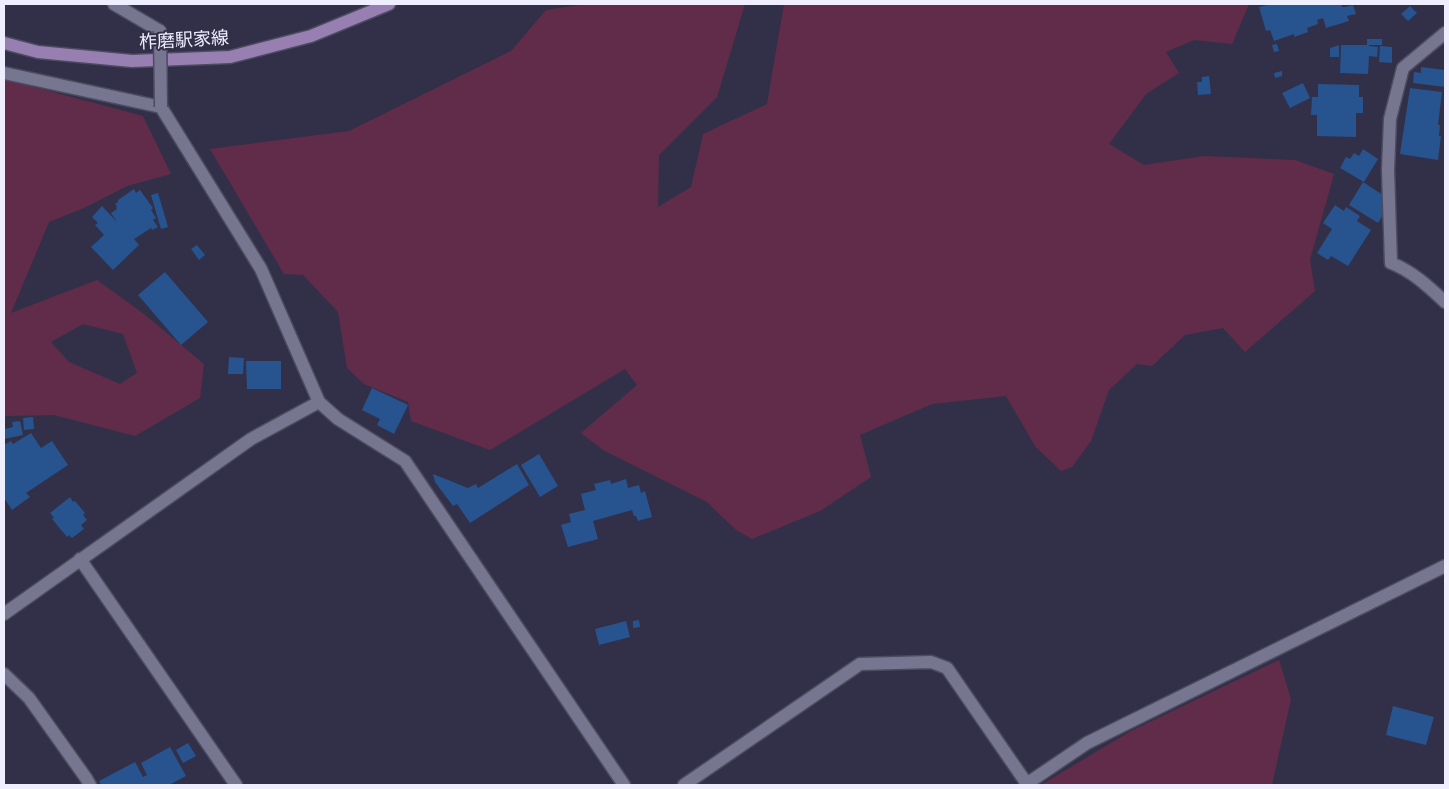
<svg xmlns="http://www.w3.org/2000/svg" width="1449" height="789" viewBox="0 0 1449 789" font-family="Jost,'Noto Sans JP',sans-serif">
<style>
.green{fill:#612c4a;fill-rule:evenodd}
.building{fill:#27538f}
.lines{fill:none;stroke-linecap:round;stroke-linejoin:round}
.minor-casing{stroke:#4d4b60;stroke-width:15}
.secondary-casing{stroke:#4d4b60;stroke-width:15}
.minor{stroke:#777691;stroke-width:12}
.secondary{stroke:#977fb2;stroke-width:12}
.minor-bridge-casing{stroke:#4d4b60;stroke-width:15;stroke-linecap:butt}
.minor-bridge{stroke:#777691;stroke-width:12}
.labels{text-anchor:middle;stroke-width:4;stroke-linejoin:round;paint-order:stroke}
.street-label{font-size:18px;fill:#eeeefe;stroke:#323048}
</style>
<rect width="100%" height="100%" fill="#323048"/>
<!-- green -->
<path class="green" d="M586,4H745L717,97L659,155L658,207L691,187L703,134L767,104L784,4H1249L1232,44L1194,40L1166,52L1179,73L1146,94L1109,144L1144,165L1204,156L1295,160L1334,174L1310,260L1315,291L1245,352L1223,328L1185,335L1152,366L1137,364L1109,390L1091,441L1072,467L1061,471L1035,446L1006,396L932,404L860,435L871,477L820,511L752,539L736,530L707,502L603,450L581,433L637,385L625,369L490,450L411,421L408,402L364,384L347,368L338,312L303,275L284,274L210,149L349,131L511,51L546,10Z
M4,79L143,116L171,174L127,186L84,208L49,222L11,313L97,280L144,314L204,364L200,398L135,436L54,415L4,416ZM83,324L123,334L137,373L120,384L69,362L51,342Z
M1279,660L1291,699L1272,785H1041L1129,732Z"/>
<!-- building -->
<path class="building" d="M1271,4H1341L1342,7H1345L1353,5L1356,14L1347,16L1349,21L1326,28L1323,18L1317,20L1318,24L1307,28L1308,32L1294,37V34L1274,41L1270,30L1266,31L1259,7Z
M1410,6L1417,13L1408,21L1401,14Z
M1367,39H1382V45H1369V46L1378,47L1377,57L1369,56L1368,74L1340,73L1341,45H1367Z
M1277,44L1279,51L1274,52L1272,45Z
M1339,45V57H1330V48Z
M1380,46L1392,47V63L1379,62Z
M1421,67L1445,70V87L1413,83L1414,72L1421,73Z
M1282,71V76L1275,78L1274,73Z
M1209,76L1211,94L1198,95L1197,82H1202V77Z
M1303,83L1310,98L1290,108L1282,93Z
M1318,84L1359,85V97H1363V113H1356V137L1317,136V115H1311L1312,97H1318Z
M1410,88L1442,92L1438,125H1440L1439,136H1441L1438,160L1400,154Z
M1363,149L1378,159L1364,182L1340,168L1346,157L1350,159L1354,153L1359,156Z
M1363,182L1383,195L1381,198L1390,204L1378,223L1349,205Z
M134,189L136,193L140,190L153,208L151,210L156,218L153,220L158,227L152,230L151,228L134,239L139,245L113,270L91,247L104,235L95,225L98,223L92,217L102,206L117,222L111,213L117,209L116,208L117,206L115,204L118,202V200Z
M158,193L168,227L161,229L151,195Z
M1335,205L1344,211L1346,207L1360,216L1357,221L1371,230L1348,266L1331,256L1328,260L1317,253L1332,229L1323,223Z
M197,245L205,255L199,260L191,249Z
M165,272L208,322L181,345L138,295Z
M229,357L244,358L243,374H228Z
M246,361H281V389H247Z
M372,388L408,405L394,434L377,425L380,419L362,410Z
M33,417L34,429L24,430L23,418Z
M20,421L23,435L4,439V429L13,427L12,422Z
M31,433L41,448L52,441L68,465L26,493L30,497L12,510L4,498V445L11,441L13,444Z
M539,454L558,486L540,497L521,465Z
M517,464L529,485L470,523L457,504L453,506L435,482L433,474L468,488L476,484L478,488Z
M626,479L628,488L639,485L641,493L645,491L652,517L638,521L636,516H634L632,510L593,521L598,539L568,547L561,525L571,522L569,514L585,510L581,494L596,490L594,484L610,480L611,484Z
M70,497L73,502L75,501L85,513L83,515L87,520L81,525L84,529L72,538L69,535L67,537L52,519L54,518L50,513Z
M639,620L640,627L633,628V621Z
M626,621L630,637L599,645L595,629Z
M1393,706L1434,717L1426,745L1386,735Z
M188,743L196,756L183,763L176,750Z
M170,747L186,776L169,785H101L99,781L135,762L143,777L147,775L141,763Z"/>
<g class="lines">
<defs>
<path id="minor" d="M114,4L160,31
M1445,33L1403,68L1390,119L1388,170L1391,263C1412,271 1429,287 1445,302
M4,73L161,107L261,269L319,402L338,419L405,461L624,785
M80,559L236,785
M4,614L251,439L319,402
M4,674L29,698L86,778L90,785
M684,785L860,664L931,662L947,668L1027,784
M1025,785L1087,743L1445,566"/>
<path id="secondary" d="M4,43L38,52L132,61L230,57L311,36L389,4"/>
</defs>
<!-- minor casing -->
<use href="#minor" class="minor-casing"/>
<!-- secondary casing -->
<use href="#secondary" class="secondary-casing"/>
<!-- minor -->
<use href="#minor" class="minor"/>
<!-- secondary -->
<use href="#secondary" class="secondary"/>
<defs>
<path id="minor-bridge" d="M160,31L161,107"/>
</defs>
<!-- minor-bridge casing -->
<use href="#minor-bridge" class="minor-bridge-casing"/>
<!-- minor-bridge -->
<use href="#minor-bridge" class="minor-bridge"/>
</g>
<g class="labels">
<!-- street labels -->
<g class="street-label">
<text transform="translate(184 40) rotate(-3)" y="6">柞磨駅家線</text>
</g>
</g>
<!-- border -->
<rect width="1449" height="789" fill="none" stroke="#eeeefe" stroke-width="10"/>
</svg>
